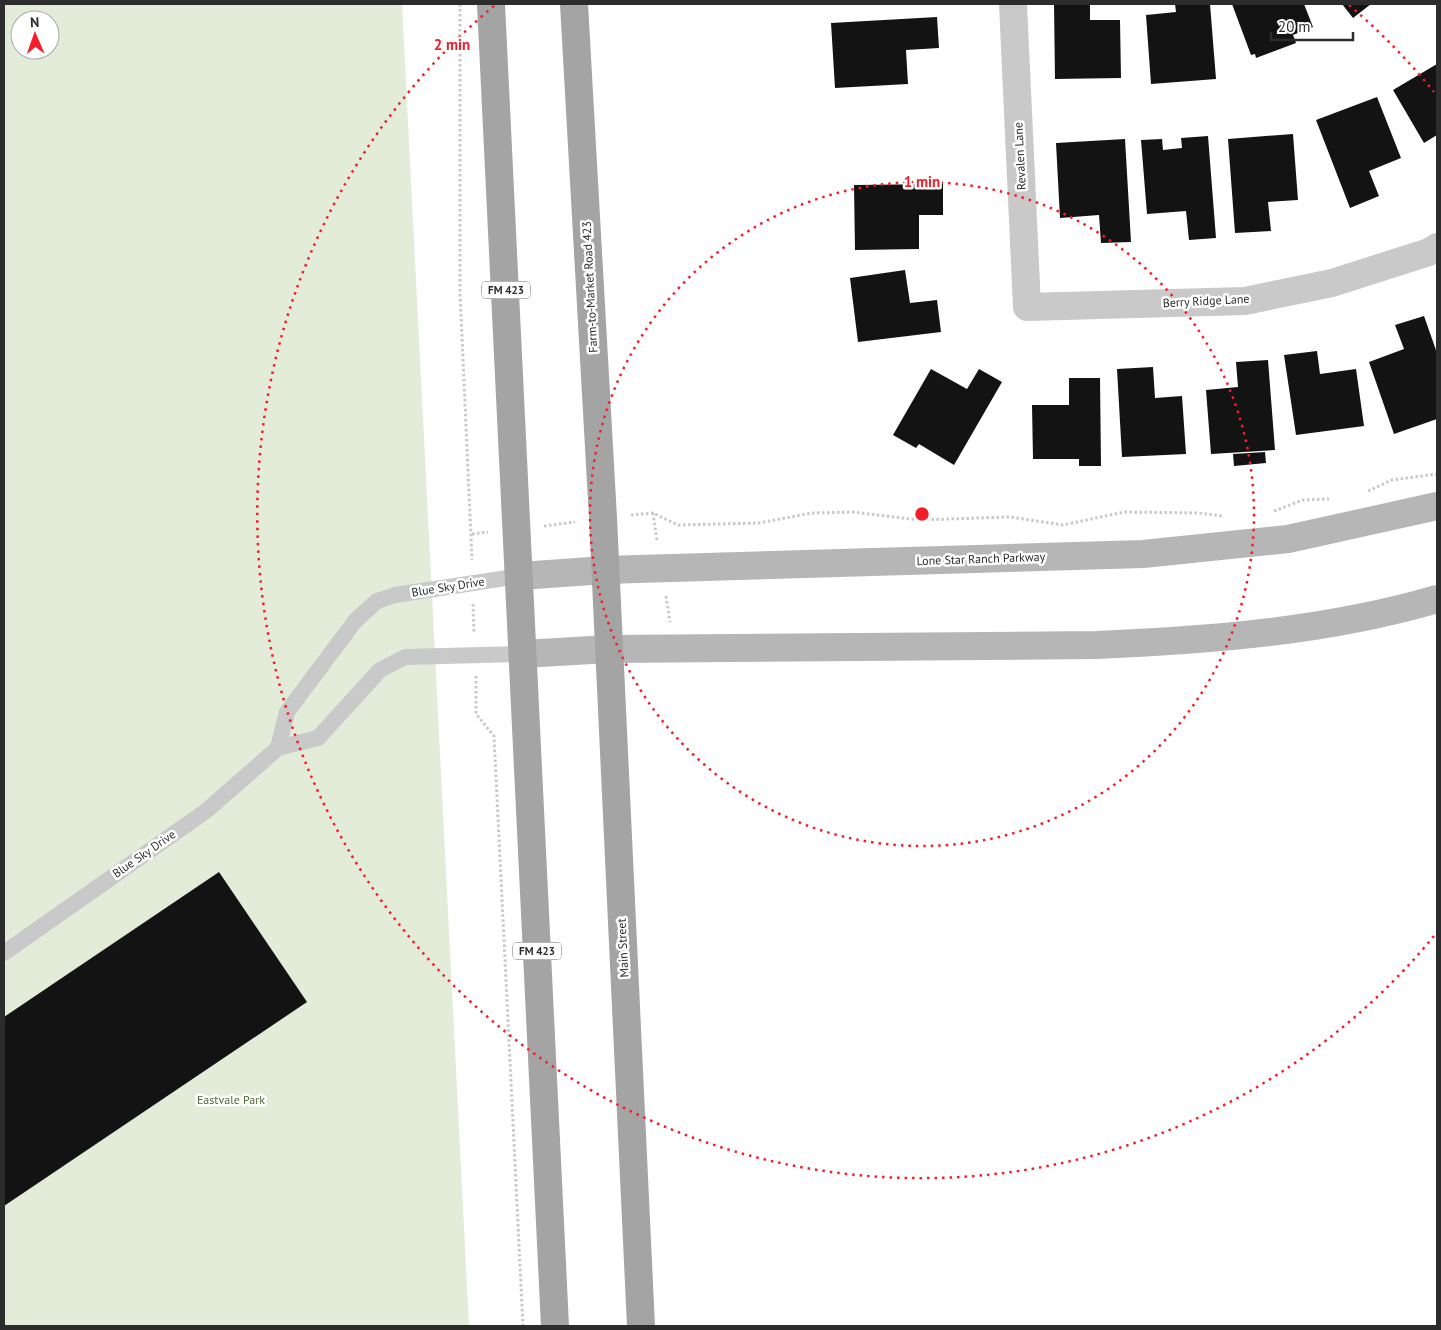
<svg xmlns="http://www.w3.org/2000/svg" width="1441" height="1330" viewBox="0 0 1441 1330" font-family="'PT Sans',sans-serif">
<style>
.green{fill:#e2ecd8;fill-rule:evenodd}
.building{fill:#131313}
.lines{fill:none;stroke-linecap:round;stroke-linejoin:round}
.path{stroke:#c9c9c9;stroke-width:3;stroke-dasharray:2.5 2.5;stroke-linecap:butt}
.lane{stroke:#c9c9c9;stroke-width:16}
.street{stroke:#c9c9c9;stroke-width:28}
.secondary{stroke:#b6b6b6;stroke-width:28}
.primary{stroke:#a4a4a4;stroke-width:28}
.ring{fill:none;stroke:#f51d2a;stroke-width:2.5;stroke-dasharray:2.5 5}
.labels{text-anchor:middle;stroke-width:5;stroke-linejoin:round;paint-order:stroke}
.shield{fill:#fff;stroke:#6b6b6b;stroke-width:1}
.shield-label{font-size:11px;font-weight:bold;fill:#2c2c2c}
.street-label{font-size:12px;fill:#2c2c2c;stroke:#fff}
.park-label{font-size:12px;fill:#4e6b36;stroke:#fff}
.centre{fill:#f51d2a;stroke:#fff;stroke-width:2.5}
.ring-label{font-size:15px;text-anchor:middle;font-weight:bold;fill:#f51d2a;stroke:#fff;stroke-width:5;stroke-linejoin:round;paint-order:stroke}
</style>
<rect width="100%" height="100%" fill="#fff"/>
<!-- green -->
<path class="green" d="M4,4H402L469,1326H4ZM20,20H50V50H20Z"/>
<!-- building -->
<path class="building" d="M1054,4H1090V20H1120L1121,78L1055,79Z
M1175,4H1210L1216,79L1151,84L1146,15L1176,12Z
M1232,4H1304L1313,27L1293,35L1296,43L1256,58L1255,54L1251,55Z
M1342,4H1371L1353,18Z
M937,17L939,48L906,50L908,84L835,88L831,23Z
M1437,64V135L1424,143L1393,90Z
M1377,97L1401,158L1369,171L1379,196L1350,208L1316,120Z
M1293,134L1298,200L1268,202L1271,231L1235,233L1228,139Z
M1208,136L1216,238L1189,240L1186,211L1147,214L1141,140L1162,139L1163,150L1182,148L1181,138Z
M1125,139L1131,242L1101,243L1099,215L1060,218L1056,143Z
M943,184V215H919V249L855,250L854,185Z
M905,270L910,303L937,300L941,332L858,342L850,278Z
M1424,316L1437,353V419L1394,434L1369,362L1404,349L1395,325Z
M1317,351L1320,374L1356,369L1364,426L1296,435L1284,355Z
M1268,360L1275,450L1211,454L1206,390L1238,387L1236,362Z
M1153,367L1155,398L1182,396L1186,454L1122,457L1117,369Z
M931,369L967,389L979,369L1002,382L954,465L919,444L916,448L893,435Z
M1069,378H1100L1101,466H1079V459H1033L1032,405H1069Z
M1265,452L1266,463L1234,466L1233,454Z
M219,872L307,1002L4,1206V1017Z"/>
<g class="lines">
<!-- path -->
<path class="path" d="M460,4V292L472,560
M1368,491L1392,480L1437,474
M1274,511L1303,500L1329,499
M631,515L653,513
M544,526L575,522
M472,534L488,532
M657,540L653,513L678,525L759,523L812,513L853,512L919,520L1010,517L1063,525L1124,512L1199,513L1222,516
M666,596L670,622
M473,604L474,633
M476,676V714L494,736L523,1326"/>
<!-- lane -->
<path class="lane" d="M278,748L287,712L355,621L377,601L395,595L520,576
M4,953L206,811L278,748L318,738L380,670L405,657L523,654"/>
<!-- street -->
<path class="street" d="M1013,4L1027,307L1245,301L1332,283L1429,252L1437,247"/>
<!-- secondary -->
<path class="secondary" d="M520,576L605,570L1143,554L1288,539L1437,506
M523,654L609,649L1097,645C1211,640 1328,631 1437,599"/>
<!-- primary -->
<path class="primary" d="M491,4L555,1326
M574,4L603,518L641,1326"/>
</g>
<!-- distance rings -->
<g class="ring">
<circle cx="922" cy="514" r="332"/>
<path d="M1434 936A664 664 0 1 1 495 5M1349 5A664 664 0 0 1 1434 92"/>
</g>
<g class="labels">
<!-- shield labels -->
<g class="shield">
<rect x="482" y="281.5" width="48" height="17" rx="4"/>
<rect x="513" y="942.5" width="48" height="17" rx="4"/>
</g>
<g class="shield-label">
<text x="506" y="294">FM 423</text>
<text x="537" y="955">FM 423</text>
</g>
<!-- street labels -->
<g class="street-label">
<text transform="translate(1020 156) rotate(-93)" y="4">Revalen Lane</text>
<text transform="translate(590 287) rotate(-93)" y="4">Farm-to-Market Road 423</text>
<text transform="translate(1206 301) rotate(-3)" y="4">Berry Ridge Lane</text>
<text transform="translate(981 559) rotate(-2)" y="4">Lone Star Ranch Parkway</text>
<text transform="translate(448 587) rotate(-9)" y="4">Blue Sky Drive</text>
<text transform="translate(144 854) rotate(-35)" y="4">Blue Sky Drive</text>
<text transform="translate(623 948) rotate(-93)" y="4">Main Street</text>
</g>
<!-- park labels -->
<g class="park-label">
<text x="231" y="1104">Eastvale Park</text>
</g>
</g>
<circle cx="922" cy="514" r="8" class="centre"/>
<g class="ring-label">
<text x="452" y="50">2 min</text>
<text x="922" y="187">1 min</text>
</g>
<!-- border -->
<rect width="1441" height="1330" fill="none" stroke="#2c2c2c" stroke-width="10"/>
<!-- north arrow -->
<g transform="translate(35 35) rotate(358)"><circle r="24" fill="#ffffff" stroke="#ababab"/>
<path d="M0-4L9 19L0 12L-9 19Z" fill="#f51d2a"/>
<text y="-8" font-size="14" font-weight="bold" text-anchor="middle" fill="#2c2c2c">N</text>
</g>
<!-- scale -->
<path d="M1271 32v8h82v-8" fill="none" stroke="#2c2c2c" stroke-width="2.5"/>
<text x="1278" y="32" font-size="15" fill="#2c2c2c" stroke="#ffffff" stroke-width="4" paint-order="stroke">20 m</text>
</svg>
